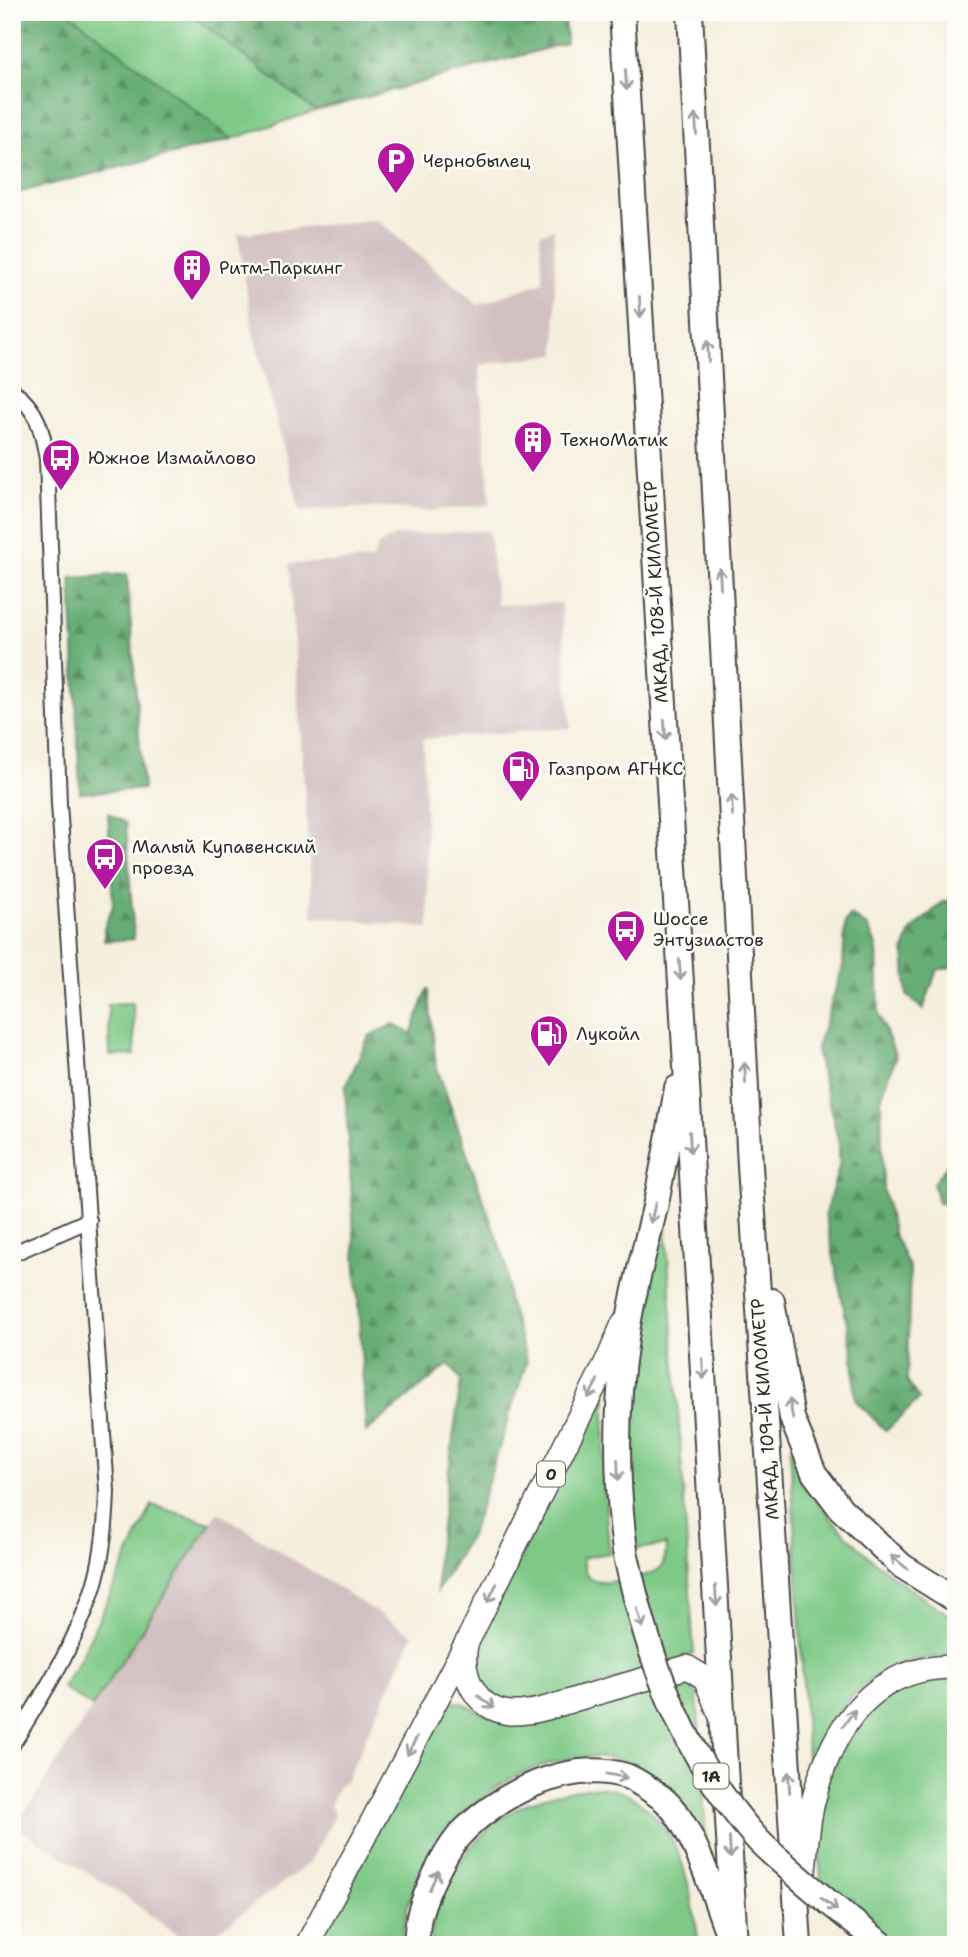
<svg xmlns="http://www.w3.org/2000/svg" width="968" height="1957" viewBox="0 0 968 1957" font-family="'Shantell Sans',sans-serif">
<style>
.industrial{fill:#d2bfc1}
.green{fill:#7ec987;stroke:#547a59;stroke-width:2}
.forest{fill:url(#forest-firs);stroke:#486c50;stroke-width:2}
.lines{fill:none;stroke-linecap:round;stroke-linejoin:round}
.minor-casing{stroke:#494846;stroke-width:18}
.primary-casing{stroke:#494846;stroke-width:26}
.trunk-casing{stroke:#494846;stroke-width:28}
.minor{stroke:#fff;stroke-width:14}
.primary{stroke:#fff;stroke-width:23}
.trunk{stroke:#fff;stroke-width:24}
.trunk-bridge-casing{stroke:#494846;stroke-width:28;stroke-linecap:butt}
.trunk-bridge{stroke:#fff;stroke-width:24}
.oneway{stroke:#a0a0a0}
.labels{text-anchor:middle;stroke-width:5;stroke-linejoin:round;paint-order:stroke}
.shield{fill:#fdfcf7;stroke:#6a6a68;stroke-width:2}
.shield-label{font-size:16px;font-weight:bold;fill:#2b2b2b}
.poi-label{font-size:18px;fill:#2b2b2b;stroke:#fdfcf7;text-anchor:start}
.street-label{font-size:18px;fill:#2b2b2b;stroke:#fdfcf7}
</style>
<defs>
<pattern id="forest-firs" width="22" height="20" patternUnits="userSpaceOnUse" patternTransform="scale(1.75)"><rect width="22" height="20" fill="#66ad74"/><path d="M5 1l3.5 6h-7zM16 11l3.5 6h-7z" fill="#548d5f"/></pattern>
</defs>
<rect width="100%" height="100%" fill="#fdfcf7"/>
<filter id="ink" filterUnits="userSpaceOnUse"><feTurbulence type="fractalNoise" baseFrequency=".0143" numOctaves="2"/><feDisplacementMap in="SourceGraphic" scale="14" xChannelSelector="R" yChannelSelector="G"/><feConvolveMatrix kernelMatrix="1 2 1 2 8 2 1 2 1" color-interpolation-filters="sRGB"/></filter>
<filter id="wash" filterUnits="userSpaceOnUse"><feTurbulence type="fractalNoise" baseFrequency=".00686" numOctaves="4" result="noise"/><feDisplacementMap in="SourceGraphic" scale="28" xChannelSelector="R" yChannelSelector="G"/><feGaussianBlur stdDeviation="1.57" result="paint"/><feColorMatrix in="noise" values="0 0 0 0 0 0 0 0 0 0 0 0 0 0 0 0 0 1.4 0 .05"/><feComposite in="paint" operator="in"/></filter>
<g filter="url(#wash)">
<rect width="100%" height="100%" fill="#f6efde"/>
<!-- industrial -->
<path class="industrial" d="M371,220H377L478,305L543,282L540,234L554,229L556,354L479,365L490,505L426,511L384,507L300,510L253,332L238,234Z
M489,530L497,605L561,603L571,728L423,739L429,928L313,916L289,564L372,560L378,545L395,536Z
M218,1512L413,1635L346,1781L339,1786L330,1805L335,1816L309,1863L200,1945H190L130,1900L16,1826Z"/>
<!-- green -->
<path class="green" d="M12,12H564L566,43L315,111L232,139L12,194Z
M133,1003L135,1055L110,1056L108,1004Z
M665,1211L694,1653L665,1666L533,1704L506,1705L483,1690L473,1651L599,1402L606,1393C603,1447 603,1499 610,1553L582,1558C584,1566 584,1574 591,1579C600,1587 654,1577 661,1567C666,1561 666,1552 666,1545L636,1549C634,1519 630,1489 629,1459C627,1376 646,1292 665,1211Z
M790,1448C796,1461 800,1476 808,1487C844,1543 900,1585 956,1619V1656C902,1657 860,1676 832,1724C823,1740 816,1757 808,1774Z
M152,1505L211,1523L92,1707L62,1687L79,1661Z
M956,1674V1930L923,1945H843C858,1933 857,1916 853,1899L823,1903L820,1866L821,1815L825,1783L864,1709L909,1681Z
M677,1677L688,1679L697,1693L707,1853C692,1832 672,1798 655,1779C649,1774 639,1769 632,1765C609,1753 584,1756 560,1761C477,1778 404,1859 402,1945H315L446,1701L462,1703L490,1717Z
M600,1787C608,1789 618,1790 626,1794C682,1822 691,1889 699,1945H430C431,1925 437,1906 446,1888C477,1822 528,1791 600,1787Z"/>
<!-- forest -->
<path class="forest" d="M12,12H68L232,139L12,194Z
M187,12H564L566,43L315,111Z
M127,574L143,789L80,793L71,578Z
M108,813L126,823L134,939L104,941V928L113,906Z
M956,899V966L937,970L923,1010L907,995L904,951L911,931L943,902Z
M851,915L868,927L877,948L879,1015L896,1057L881,1099L883,1189L893,1232L910,1269L907,1381L919,1399L886,1431L855,1400L853,1354L825,1214L839,1167V1143L816,1051L843,966L845,922Z
M428,988L436,1065L506,1264L508,1299L527,1361L472,1532L437,1591V1556L461,1380L449,1364L366,1432L345,1088L369,1036L394,1024L411,1034Z
M956,1154V1204L938,1203L933,1183Z"/>
</g>
<g filter="url(#ink)">
<g class="lines">
<defs>
<path id="minor" d="M12,390C38,410 42,429 47,459L59,804L107,1491C106,1525 103,1560 92,1592C74,1647 42,1696 12,1745
M12,1254L89,1220"/>
<path id="primary" d="M466,1645C460,1675 476,1710 510,1713C535,1714 560,1704 583,1697C618,1687 652,1677 687,1667L705,1678L719,1712
M802,1889C806,1860 806,1827 814,1798C833,1725 874,1665 956,1667
M307,1945L467,1642L610,1355L623,1324"/>
<path id="trunk" d="M622,12L685,1049L735,1945
M690,12L750,1166L799,1945
M772,1301L792,1418L814,1473L841,1509L902,1566L956,1600
M625,1551C616,1480 615,1409 626,1339C632,1291 647,1245 657,1198C664,1162 671,1125 677,1088
M416,1945C417,1935 417,1923 420,1913C426,1891 444,1854 458,1837C495,1795 569,1758 626,1776C637,1780 652,1791 662,1798C693,1823 713,1894 727,1931"/>
</defs>
<!-- minor casing -->
<use href="#minor" class="minor-casing"/>
<!-- primary casing -->
<use href="#primary" class="primary-casing"/>
<!-- trunk casing -->
<use href="#trunk" class="trunk-casing"/>
<!-- minor -->
<use href="#minor" class="minor"/>
<!-- primary -->
<use href="#primary" class="primary"/>
<!-- trunk -->
<use href="#trunk" class="trunk"/>
<defs>
<path id="trunk-bridge" d="M625,1551C648,1659 682,1755 757,1839C765,1848 775,1856 784,1864C816,1893 849,1919 883,1945"/>
</defs>
<!-- trunk-bridge casing -->
<use href="#trunk-bridge" class="trunk-bridge-casing"/>
<!-- trunk-bridge -->
<use href="#trunk-bridge" class="trunk-bridge"/>
</g>
<!-- one-way arrows -->
<defs><path id="oneway-shaft" d="M-6 0H5M1.5-3L5.5 0L1.5 3" fill="none" stroke-width="1.6" stroke-linecap="round" stroke-linejoin="round" transform="scale(1.75)"/></defs>
<g class="oneway">
<use href="#oneway-shaft" transform="translate(626 80) rotate(87)"/>
<use href="#oneway-shaft" transform="translate(696 124) rotate(-93)"/>
<use href="#oneway-shaft" transform="translate(640 307) rotate(87)"/>
<use href="#oneway-shaft" transform="translate(708 351) rotate(-93)"/>
<use href="#oneway-shaft" transform="translate(720 578) rotate(-93)"/>
<use href="#oneway-shaft" transform="translate(665 730) rotate(87)"/>
<use href="#oneway-shaft" transform="translate(732 805) rotate(-93)"/>
<use href="#oneway-shaft" transform="translate(680 970) rotate(86)"/>
<use href="#oneway-shaft" transform="translate(745 1073) rotate(-93)"/>
<use href="#oneway-shaft" transform="translate(690 1142) rotate(87)"/>
<use href="#oneway-shaft" transform="translate(653 1213) rotate(103)"/>
<use href="#oneway-shaft" transform="translate(703 1369) rotate(87)"/>
<use href="#oneway-shaft" transform="translate(593 1389) rotate(117)"/>
<use href="#oneway-shaft" transform="translate(791 1409) rotate(-101)"/>
<use href="#oneway-shaft" transform="translate(618 1470) rotate(88)"/>
<use href="#oneway-shaft" transform="translate(899 1562) rotate(-141)"/>
<use href="#oneway-shaft" transform="translate(492 1593) rotate(117)"/>
<use href="#oneway-shaft" transform="translate(716 1596) rotate(87)"/>
<use href="#oneway-shaft" transform="translate(640 1618) rotate(74)"/>
<use href="#oneway-shaft" transform="translate(486 1702) rotate(39)"/>
<use href="#oneway-shaft" transform="translate(849 1718) rotate(-54)"/>
<use href="#oneway-shaft" transform="translate(412 1746) rotate(118)"/>
<use href="#oneway-shaft" transform="translate(617 1776) rotate(11)"/>
<use href="#oneway-shaft" transform="translate(789 1782) rotate(-94)"/>
<use href="#oneway-shaft" transform="translate(730 1848) rotate(87)"/>
<use href="#oneway-shaft" transform="translate(434 1880) rotate(-65)"/>
<use href="#oneway-shaft" transform="translate(829 1904) rotate(38)"/>
</g>
</g>
<!-- icons -->
<defs>
<symbol id="parking-pin" viewBox="-11 -11 22 30"><path d="M0 17L-7.5 6A9.5 9.5 0 1 1 7.5 6Z" fill="#b5179e" stroke="#fdfcf7"/><path d="M-3.5-5.5H1a3.5 3.5 0 0 1 0 7H-1V5.5H-3.5ZM-1-3.4V-.6H.8a1.4 1.4 0 0 0 0-2.8Z" fill="#fff"/></symbol>
<symbol id="building-pin" viewBox="-11 -11 22 30"><path d="M0 17L-7.5 6A9.5 9.5 0 1 1 7.5 6Z" fill="#b5179e" stroke="#fdfcf7"/><path d="M-4-6H4V6H1V3H-1V6H-4ZM-2.5-4.3h1.7v1.8h-1.7ZM.8-4.3h1.7v1.8H.8ZM-2.5-1h1.7V.8h-1.7ZM.8-1h1.7V.8H.8Z" fill="#fff"/></symbol>
<symbol id="bus-pin" viewBox="-11 -11 22 30"><path d="M0 17L-7.5 6A9.5 9.5 0 1 1 7.5 6Z" fill="#b5179e" stroke="#fdfcf7"/><path d="M-5-6H5V4H4V6H2V4H-2V6H-4V4H-5ZM-3.5-4V0h7V-4ZM-3.5 1.2v1.5H-2V1.2ZM2 1.2v1.5H3.5V1.2Z" fill="#fff"/></symbol>
<symbol id="fuel-pin" viewBox="-11 -11 22 30"><path d="M0 17L-7.5 6A9.5 9.5 0 1 1 7.5 6Z" fill="#b5179e" stroke="#fdfcf7"/><path d="M-5.5-6h7V0h2V4h1.3V-2.5L3-4.5l.8-.8L6-3V5H2.5V1h-1V6h-7ZM-4.2-4.7v3.2H.2V-4.7Z" fill="#fff"/></symbol>
</defs>
<g fill-rule="evenodd">
<use href="#parking-pin" x="374" y="139" width="44" height="60"/>
<use href="#building-pin" x="170" y="246" width="44" height="60"/>
<use href="#building-pin" x="511" y="418" width="44" height="60"/>
<use href="#bus-pin" x="39" y="436" width="44" height="60"/>
<use href="#fuel-pin" x="499" y="747" width="44" height="60"/>
<use href="#bus-pin" x="83" y="835" width="44" height="60"/>
<use href="#bus-pin" x="604" y="907" width="44" height="60"/>
<use href="#fuel-pin" x="527" y="1012" width="44" height="60"/>
</g>
<g class="labels">
<!-- shield labels -->
<g class="shield">
<rect x="537" y="1461.5" width="28" height="25" rx="5"/>
<rect x="693.5" y="1763.5" width="35" height="25" rx="5"/>
</g>
<g class="shield-label">
<text x="551" y="1480">0</text>
<text x="711" y="1782">1A</text>
</g>
<!-- poi labels -->
<g class="poi-label">
<text x="423" y="167">Чернобылец</text>
<text x="219" y="274">Ритм-Паркинг</text>
<text x="560" y="446">ТехноМатик</text>
<text x="88" y="464">Южное Измайлово</text>
<text x="548" y="775">Газпром АГНКС</text>
<text x="132" y="853">Малый Купавенский<tspan x="132" dy="21">проезд</tspan></text>
<text x="653" y="925">Шоссе<tspan x="653" dy="21">Энтузиастов</tspan></text>
<text x="576" y="1040">Лукойл</text>
</g>
<!-- street labels -->
<g class="street-label">
<text transform="translate(656 592) rotate(-93)" y="6">МКАД, 108-Й КИЛОМЕТР</text>
<text transform="translate(765 1409) rotate(-94)" y="6">МКАД, 109-Й КИЛОМЕТР</text>
</g>
</g>
<!-- margin -->
<rect width="968" height="1957" fill="none" stroke="#fdfcf7" stroke-width="42"/>
</svg>
